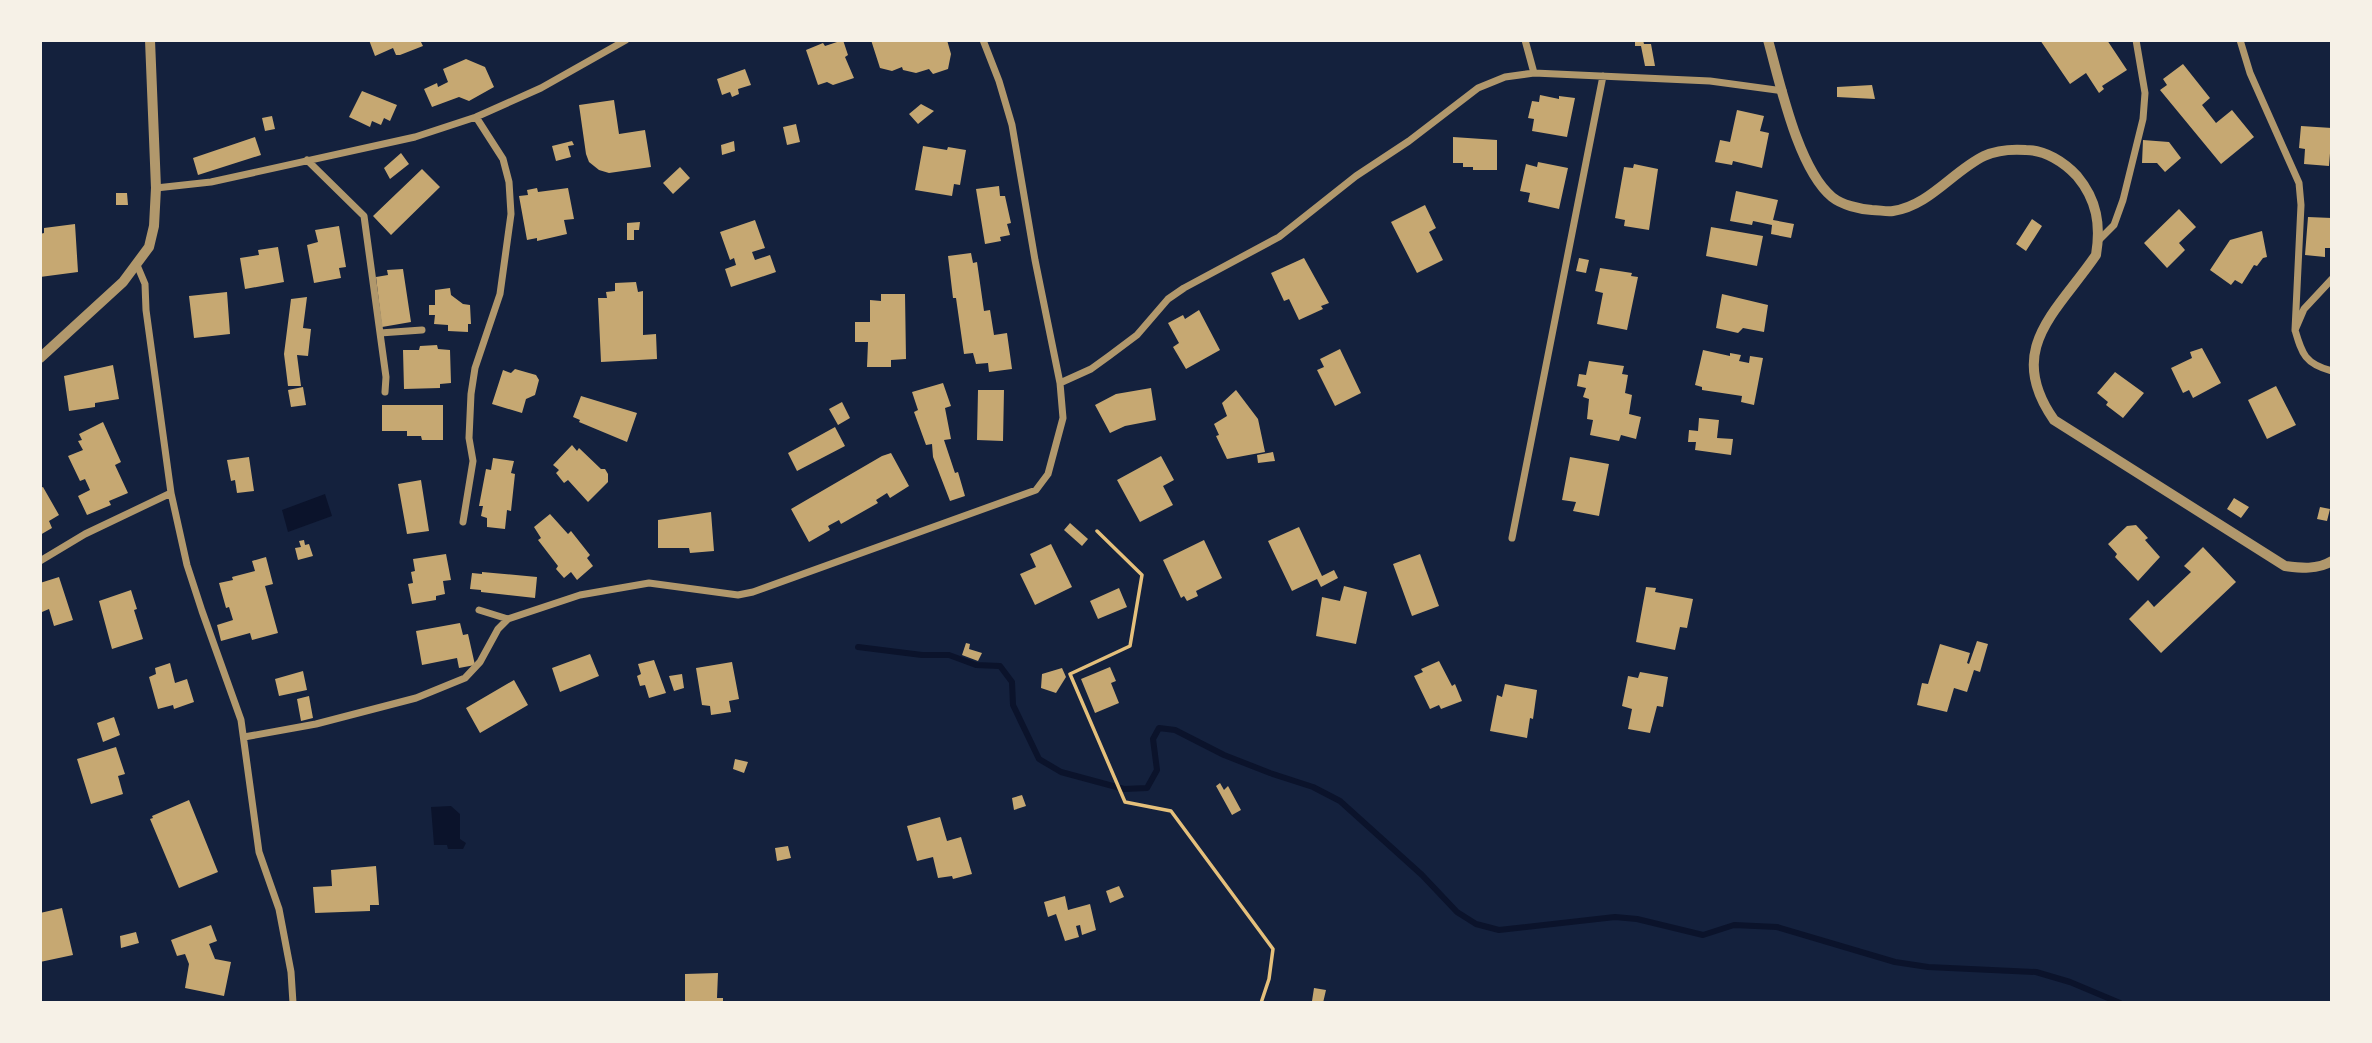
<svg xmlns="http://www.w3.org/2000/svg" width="2372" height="1043" viewBox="0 0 2372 1043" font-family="'Public Sans',sans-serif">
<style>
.water{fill:#0b132b}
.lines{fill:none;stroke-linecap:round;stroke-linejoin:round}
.stream{stroke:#0b132b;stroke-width:6}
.building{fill:#c6a872}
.path{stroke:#e5c07b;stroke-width:3.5}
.minor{stroke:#b1986c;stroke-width:7}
.tertiary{stroke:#b1986c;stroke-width:10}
</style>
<rect width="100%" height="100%" fill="#14213d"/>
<!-- water -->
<path class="water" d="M325,494L332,516L288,532L282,510Z
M451,806L460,814V839L466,843L463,849H448L447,845H434L431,807Z"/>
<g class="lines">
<!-- stream -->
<path class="stream" d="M858,647L922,655H949L976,665L1000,666L1012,682L1013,705L1039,759L1061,772L1124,789L1147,788L1157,770L1153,739L1159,728L1175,730L1224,755L1270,773L1313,787L1340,801L1422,875L1457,912L1476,924L1499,930L1615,917L1637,919L1703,935L1734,925L1777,927L1895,962L1928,967L2036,972L2070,982L2120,1003"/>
</g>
<!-- building -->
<path class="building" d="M369,40H420L423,46L400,55H396L393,48L375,56Z
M843,40L848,55L845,57L854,78L833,85L827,82L818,85L806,50L823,43L825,46Z
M871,40H947L951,54L948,69L933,74L929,69L916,73L903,70L902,67L892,71L880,68Z
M1635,40H1643L1644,44H1651L1655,66H1645L1641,46H1635Z
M2040,40H2107L2127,70L2102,86L2104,89L2099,93L2086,73L2070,84Z
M466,59L485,67L494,87L469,101L459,97L432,107L424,89L437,83L438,87L448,82L443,69Z
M2183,64L2210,98L2202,105L2216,123L2232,110L2254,137L2221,164L2160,90L2167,85L2163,79Z
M745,69L751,85L738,89L739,94L732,97L730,92L722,95L717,79Z
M1872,85L1875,99L1837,97V87Z
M362,91L397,105L390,121L384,118L381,125L372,121L370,127L349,117Z
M1540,95L1559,99V96L1575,98L1567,137L1532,131L1534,119L1528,118L1532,101L1539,102Z
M614,100L619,134L645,130L651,167L609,173L599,170L589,162L586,154L579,105Z
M921,104L934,111L918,124L909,114Z
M1737,110L1764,116L1760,131L1769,133L1762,168L1733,161L1732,165L1715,162L1720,140L1730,142Z
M272,116L275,129L265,131L262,118Z
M796,124L800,142L787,145L783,127Z
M2301,126L2332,128L2329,166L2304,164L2305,149L2299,148Z
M255,137L261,155L198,175L193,158Z
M1453,137L1497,140V170H1473V167H1463V163H1453Z
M2143,140L2169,142L2181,158L2165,172L2157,163H2142Z
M572,141L574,145L568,146L571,157L556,161L552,146Z
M734,141L735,151L722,155L721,145Z
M923,146L947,150L948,147L966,150L960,185L954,184L952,196L915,190Z
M401,153L409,164L390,179L384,168Z
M1538,162L1568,168L1559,209L1528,202L1530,193L1520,191L1526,164L1537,167Z
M1634,164L1658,169L1649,230L1624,226L1625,220L1615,218L1624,167L1633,168Z
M680,167L690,178L673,194L663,183Z
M422,169L440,187L391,235L373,216Z
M999,186L1000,196H1005L1011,223L1007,224L1010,235L1000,237L1001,241L985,244L976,189Z
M537,188L538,192L568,188L574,219L564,220L567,234L537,241V238L527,240L519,196L528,195L527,190Z
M1736,191L1778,200L1773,220L1794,224L1791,238L1771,234L1772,225L1753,221L1752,225L1730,221Z
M116,193H127L128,205H116Z
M1425,205L1436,228L1429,232L1443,260L1417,273L1391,222Z
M2179,209L2196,227L2179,243L2185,250L2167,268L2144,243Z
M2308,217L2332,218V248H2325V257L2305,255Z
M2032,219L2042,226L2026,251L2016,244Z
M755,220L765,248L752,252L755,260L770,255L776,272L731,287L725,269L736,265L734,258L730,260L720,232Z
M640,222L639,230H634V240H627V223Z
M75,224L78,272L40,277V234L44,233V228Z
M339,226L346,267L339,268L341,278L314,283L307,245L318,242L315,230Z
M1711,227L1763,236L1757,266L1706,256Z
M2262,231L2267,257L2263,258L2257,266L2254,265L2242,284L2235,280L2231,285L2210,270L2230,240Z
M278,247L284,282L245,289L240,258L259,255L258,250Z
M971,253L973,263L977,262L984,311L990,310L994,335L1007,333L1012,369L989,372L988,363L976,364L973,353L964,354L956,298H953L948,256Z
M1304,258L1329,303L1321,306L1323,309L1299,320L1289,299L1284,301L1271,273Z
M1579,258L1589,260L1586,273L1576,271Z
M1600,268L1632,273L1631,276L1638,277L1627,330L1597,324L1603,293L1595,291Z
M403,269L411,322L382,327L376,277L388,275L387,270Z
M636,282L638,292L643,291V335L656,334L657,359L601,362L598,298H607L606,292L615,291V283Z
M450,288L451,295L463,304L470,305L471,324H468V332L448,331V325L434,324L435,315H429V305H435V290Z
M227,292L230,334L194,338L189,296Z
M881,294H905L906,359L891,360V367H867L868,342H855V322H870V300L881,301Z
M1722,294L1768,305L1764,332L1743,328L1738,333L1716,328Z
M307,297L303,328L311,329L308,356L297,355L301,386H288L284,354L291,299Z
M1199,310L1220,350L1186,369L1173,347L1179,343L1168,323L1183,315L1185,319Z
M437,345L438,349L450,350L451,383L440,384V388L404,389L403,350H419L420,346Z
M2202,348L2221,383L2193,398L2189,390L2183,393L2171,368L2192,358L2190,352Z
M1340,349L1361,393L1335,406L1317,370L1324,367L1320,359Z
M1703,350L1730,356V353L1741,355L1739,361L1749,363L1750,356L1763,358L1754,405L1741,402L1742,396L1702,390V387L1695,385Z
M1589,361L1624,366L1622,374L1628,375L1625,393L1632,395L1629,414L1641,417L1636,439L1621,435L1619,441L1590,435L1593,420L1587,419L1589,399L1583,397L1586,388L1577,386L1579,374L1586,375Z
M113,365L119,399L95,403V407L69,411L64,376Z
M515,369L536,375L539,380L535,395L526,399L522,413L492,404L503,370L511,373Z
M2115,372L2144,393L2123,418L2106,405L2108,402L2097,393Z
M943,383L951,406L945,408L951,439L944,440L955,473L958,472L965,496L950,501L933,457L932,444L926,445L914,412L918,410L912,392Z
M2276,386L2296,425L2267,439L2248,400Z
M303,387L306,405L291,407L288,390Z
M1151,388L1156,420L1125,426L1110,433L1095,405L1116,394Z
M978,390H1004L1003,441L977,440Z
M1236,390L1258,419L1265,452L1227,459L1216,436L1219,435L1214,424L1227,416L1222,403Z
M581,396L637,413L627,442L579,422L580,420L573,417Z
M842,402L850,418L838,425L829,409Z
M382,405H443V440H422L421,436H407V431H382Z
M1699,418L1719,420L1717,438L1733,439L1731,455L1695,450L1696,442H1688L1689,430L1698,431Z
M103,422L121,462L115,465L128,493L109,501L111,505L87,515L78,496L90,490L85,479L80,481L68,456L83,450L78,441L82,440L79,434Z
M835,427L845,446L797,471L788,453Z
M572,445L577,451L579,448L601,469H605L608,474V482L588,502L568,480L564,483L556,473L559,470L553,465Z
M1273,452L1275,461L1258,463L1257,455Z
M891,453L909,486L890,498L887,493L876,500L878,503L841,524L839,520L828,526L830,530L809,542L791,509L882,456Z
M1161,456L1174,480L1163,486L1173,505L1140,522L1117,480Z
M249,457L254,491L237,493L235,480L231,481L227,460Z
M1570,457L1609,464L1599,516L1573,511L1576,502L1562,500Z
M493,458L514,461L511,473L515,474L511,511L507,510L505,529L487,527V518L481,516L483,506H479L486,469L491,470Z
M421,480L429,531L407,534L398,484Z
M43,487L59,515L49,521L52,528L40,535V488Z
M2234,498L2249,507L2241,518L2227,509Z
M2320,507L2330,509L2327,521L2317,519Z
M711,512L714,551L690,553L689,548H658V520Z
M550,514L568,534L571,531L590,555L587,558L593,566L577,580L571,572L564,578L556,569L558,566L538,540L541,538L534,527Z
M1070,523L1088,539L1082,546L1064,530Z
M2136,525L2148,538L2145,540L2160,557L2138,581L2115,557L2117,554L2108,544L2127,526Z
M1299,527L1322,576L1334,570L1338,578L1321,587L1317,579L1292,591L1268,541Z
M304,540L305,545L309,544L313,556L298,560L295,548L301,547L299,541Z
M1204,540L1222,578L1196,591L1198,596L1187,601L1184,596L1181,598L1163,560Z
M1051,544L1072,587L1035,605L1020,574L1036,567L1030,554Z
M2203,547L2236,582L2161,653L2129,619L2148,600L2154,607L2191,572L2184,566Z
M446,554L451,580L443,581L445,594L436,596V600L412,604L408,584L413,583L411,572L415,571L413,559Z
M1420,554L1439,606L1412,616L1393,564Z
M266,557L273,584L265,586L278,633L252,640L250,633L221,641L217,625L233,620L229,607L226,608L219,583L233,580L232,577L255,571L252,561Z
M482,572L537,577L535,598L481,592V590L470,589L472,573L482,574Z
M59,577L73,620L54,626L49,609L42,612L40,607V583Z
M1344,586L1367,592L1356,644L1316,636L1322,597L1340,601Z
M1646,587L1656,588L1655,592L1693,599L1687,628L1680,627L1675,650L1636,642Z
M1119,588L1127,607L1098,619L1090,601Z
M131,590L137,609L134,610L143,639L112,649L99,601Z
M460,623L463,635L468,634L475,665L459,668L457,658L422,665L416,631Z
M1977,641L1988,644L1980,672L1974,670L1967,692L1954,688L1947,712L1917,705L1922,683L1928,684L1940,644L1970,653L1967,663L1969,664Z
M966,643L970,644L969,649L982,653L978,661L962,655Z
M590,654L599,676L560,692L552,668Z
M654,660L666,693L649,698L645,685L640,686L637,676L641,674L638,664Z
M1439,661L1452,686L1455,684L1462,701L1441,709L1439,705L1430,709L1414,676L1423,672L1421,669Z
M732,662L739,699L729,701L731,712L711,715L710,706L702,705L696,668Z
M170,663L175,683L187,679L194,702L174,709L173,705L158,709L149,677L156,674L155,668Z
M1110,667L1116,681L1111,683L1119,703L1095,713L1081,679Z
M1062,668L1066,677L1056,693L1041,688L1042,674Z
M303,671L307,690L279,696L275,679Z
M1640,672L1668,677L1663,707L1657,706L1650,733L1628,729L1632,709L1622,706L1628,676L1638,678Z
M682,674L684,688L674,691L669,676Z
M514,680L528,705L480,733L466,708Z
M1505,684L1537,690L1533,719L1530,718L1527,738L1490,731L1497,695L1502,697Z
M309,696L313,718L301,721L297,699Z
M114,717L120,735L103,742L97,723Z
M116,747L125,774L118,776L123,794L91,804L77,759Z
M735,759L748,762L744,773L733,769Z
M1220,783L1224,790L1228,786L1241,810L1232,815L1216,786Z
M1022,795L1026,806L1014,810L1012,798Z
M189,800L218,872L179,888L150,819L153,818L152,816Z
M940,817L947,841L961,837L972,874L953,879L952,876L938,878L933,857L917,861L907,826Z
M788,846L791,858L777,861L775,848Z
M376,866L379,905H370V911L315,913L313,887L332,886L331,870Z
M1119,886L1124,897L1110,903L1106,891Z
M1065,896L1068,910L1090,904L1096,930L1082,935L1080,925L1076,926L1079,937L1065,941L1056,914L1048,917L1044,902Z
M62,908L73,955L40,962V913Z
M211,925L217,941L209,944L215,959L231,962L224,996L185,988L189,964L185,954L177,956L171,940Z
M136,932L139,943L121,948L120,936Z
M718,973L717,998H723V1003H685V974Z
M1314,988L1326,990L1323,1003L1312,1001Z"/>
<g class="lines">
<!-- path -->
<path class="path" d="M1097,531L1142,575L1130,646L1070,674L1125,802L1171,811L1273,949L1269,979L1261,1003"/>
<!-- minor -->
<path class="minor" d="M983,40L999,81L1012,125L1035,260L1060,383
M1525,40L1534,73
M2240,40L2250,73L2299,183L2301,205L2295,330
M307,160L364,216L386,377L385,392
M156,188L211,182L415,137L476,117L541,88L626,40
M2099,240L2114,225L2123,200L2143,119L2145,93L2136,40
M137,265L145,284L146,310L171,493L187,565L202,611L241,720L259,852L279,909L291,972L293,1003
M2332,279L2304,309L2295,330C2302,354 2305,364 2332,371
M380,333L422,330
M463,522L473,461L469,438L471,394L475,368L500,294L511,214L509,182L503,159L476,117
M1512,538L1603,76
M40,561L85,534L171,493
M479,610L508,619
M244,737L316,724L416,698L465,678L480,662L498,629L508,619L580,595L649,583L738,595L753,592L1036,490L1048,474L1063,418L1060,383L1091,369L1109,356L1137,335L1168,299L1184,288L1279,237L1356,176L1409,141L1478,88L1505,77L1534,73L1710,81L1783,91"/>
<!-- tertiary -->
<path class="tertiary" d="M1768,40C1780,83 1798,169 1832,197C1842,205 1859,209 1872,210C1879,210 1887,212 1893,211C1929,206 1953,171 1984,156C1997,150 2012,149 2026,150C2045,150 2064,162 2077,176C2097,200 2101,225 2096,255C2057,312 2004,349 2054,420L2285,566C2301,568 2317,570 2332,561
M40,358L123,282L149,247L154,226L156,188L150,40"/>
</g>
<!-- border -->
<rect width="2372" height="1043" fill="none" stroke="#f6f1e7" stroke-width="84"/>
</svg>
